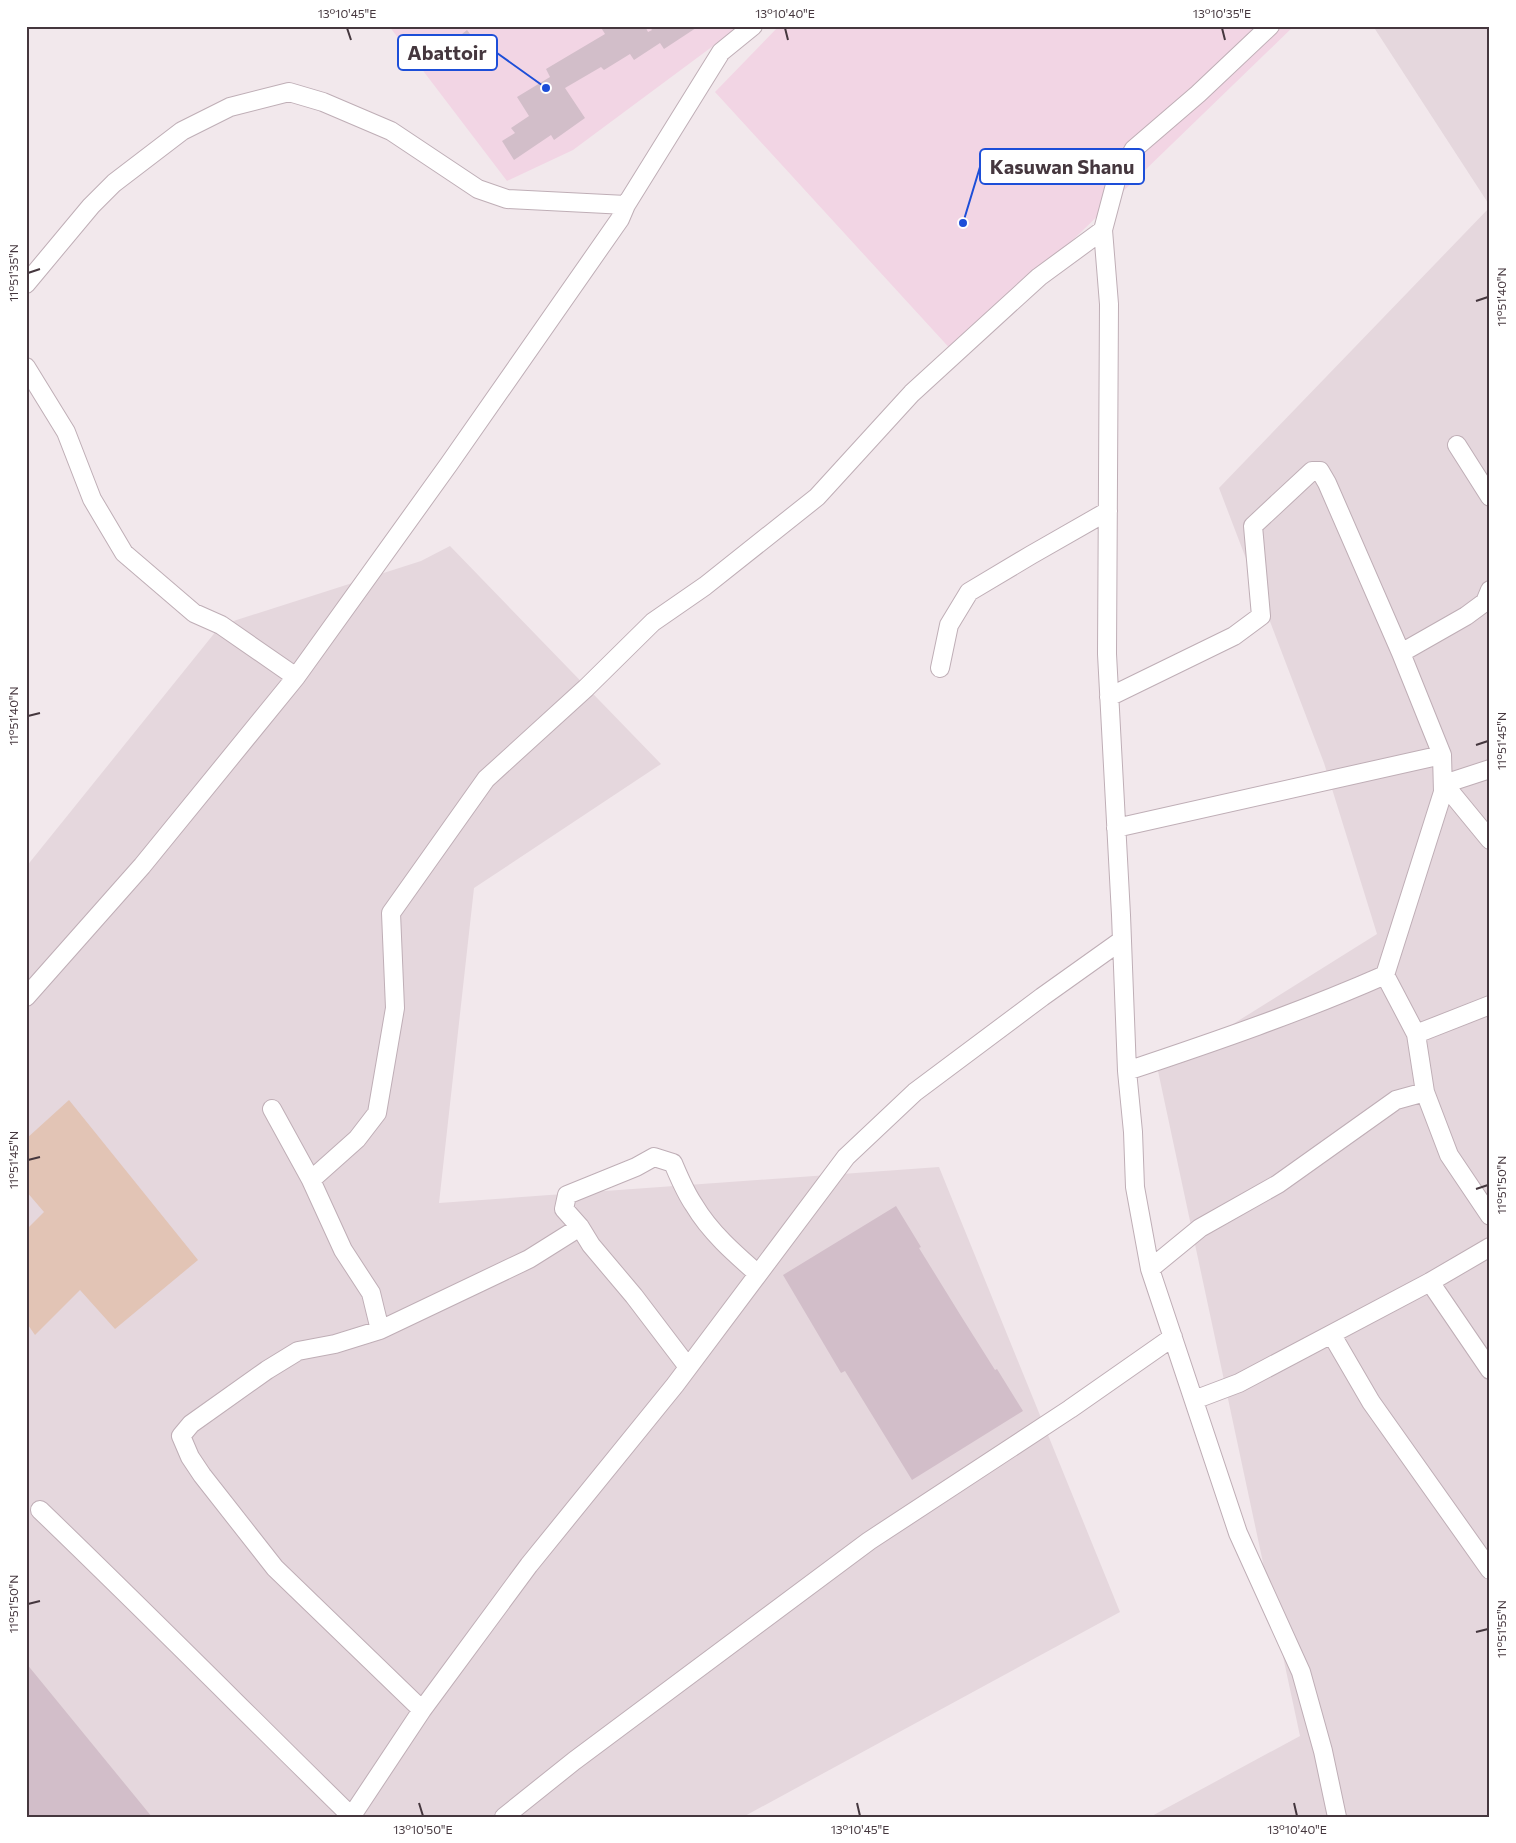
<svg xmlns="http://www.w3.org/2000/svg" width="1516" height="1843" viewBox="0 0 1516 1843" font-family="Commissioner,sans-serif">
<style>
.residential{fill:#e5d7dd}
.commercial{fill:#f2d5e4}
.green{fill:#e2c4b5}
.building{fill:#d2bec9}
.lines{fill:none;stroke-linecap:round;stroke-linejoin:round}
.street-casing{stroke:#bfaeb6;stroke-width:20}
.street{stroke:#fff;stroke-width:18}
.ticks{fill:none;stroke:#45373e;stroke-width:2}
.leader{fill:none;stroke:#1d4ed8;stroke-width:2}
.callout-dot{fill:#1d4ed8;stroke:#fff;stroke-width:2}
.callout{fill:#fff;stroke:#1d4ed8;stroke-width:2}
.callout-label{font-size:20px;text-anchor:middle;font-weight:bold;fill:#45373e}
.neatline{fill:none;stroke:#45373e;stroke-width:2}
.ticks-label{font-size:12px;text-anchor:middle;fill:#45373e}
</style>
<rect width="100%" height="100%" fill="#f2e8ec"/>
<!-- residential -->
<path class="residential" d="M1373,26H1490V206Z
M1490,207V1817H1150L1300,1736L1158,1071L1377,934L1324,763L1219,488Z
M450,546L661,764L474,888L439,1203L939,1167L1120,1612L743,1817H26V867L221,625L421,561Z"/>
<!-- commercial -->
<path class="commercial" d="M389,26H740L573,150L507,181Z
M779,26H1294L955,354L715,92Z"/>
<!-- green -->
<path class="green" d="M69,1100L198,1260L115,1329L80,1290L35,1335L26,1322V1230L44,1212L26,1191V1139Z"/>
<!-- building -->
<path class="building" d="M600,26H645L648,32L652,30L649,26H699L664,49L660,43L634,60L630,54L604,70L601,67L565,88L585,118L554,140L551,135L514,160L502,141L515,133L511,128L529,116L517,97L550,77L546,69L605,34Z
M467,30L477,43L451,64L441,51Z
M896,1206L921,1247L919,1248L961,1316L995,1370L997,1369L1023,1411L912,1480L845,1371L841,1373L783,1275Z
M26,1663L152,1817H26Z"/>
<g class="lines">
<defs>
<path id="street" d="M1270,26L1198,94L1134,149L1116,181L1103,230L1109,304L1107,654L1121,915L1127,1071L1133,1132L1135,1187L1150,1269L1238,1533L1301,1672L1323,1751L1337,1817
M26,284L91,206L114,183L182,131L230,107L289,92L323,102L391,131L478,189L507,199L626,205
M26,367L66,432L92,499L124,553L194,613L221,625L296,677
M1457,445L1490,497
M1401,653L1466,616L1485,602L1490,590
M940,668L949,625L969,592L1031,555L1108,511
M1109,697L1234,636L1261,616L1253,526L1312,471H1320L1327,483L1401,653L1442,755L1443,792L1385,975L1416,1034L1425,1092L1449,1155L1490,1216
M1490,769L1444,784L1490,840
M1116,828L1442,755
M26,997L142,866L296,677L449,464L620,219L626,205L721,52L753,26
M1416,1034L1490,1005
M1127,1071C1214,1042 1301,1012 1385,975
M272,1109L311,1180L343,1250L371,1293L380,1330
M311,1180L357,1139L377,1113L395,1008L391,913L486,779L586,688L653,622L705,586L817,497L912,393L1039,277L1103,230
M1150,1269L1200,1228L1278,1184L1396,1100L1425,1092
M1430,1282L1490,1370
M1332,1335L1371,1402L1490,1570
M688,1367L634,1296L591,1245L580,1227L564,1209L567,1195L636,1167L654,1157L673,1163C679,1177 685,1192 694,1205C710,1232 734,1253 758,1274
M1194,1400L1239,1383L1430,1282L1490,1247
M40,1510C145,1611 247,1714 351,1816
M422,1710L275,1568L202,1475L190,1457L181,1436L191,1424L267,1370L298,1351L335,1344L380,1330L529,1259L580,1227
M351,1817L422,1710L529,1565L675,1385L846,1157L915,1092L1042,997L1122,940
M504,1817L574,1761L869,1541L1070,1409L1173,1337"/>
</defs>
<!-- street casing -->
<use href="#street" class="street-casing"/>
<!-- street -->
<use href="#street" class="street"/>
</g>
<!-- ticks -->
<path class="ticks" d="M347,28L351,40M785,28L788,40M1222,28L1225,40M28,273L40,269M1476,301L1488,297M28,716L40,713M1476,745L1488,741M28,1160L40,1157M1476,1189L1488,1185M28,1604L40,1601M1476,1632L1488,1629M419,1803L423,1816M857,1803L860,1816M1294,1803L1297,1816"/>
<!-- callouts -->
<path class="leader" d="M546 88L497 53M963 223L980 167"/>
<g class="callout-dot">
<circle cx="546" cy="88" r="5"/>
<circle cx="963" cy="223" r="5"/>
</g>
<g class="callout">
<rect x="398" y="35" width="99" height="35" rx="5"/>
<rect x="980" y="149" width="164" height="35" rx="5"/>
</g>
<g class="callout-label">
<text x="447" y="60">Abattoir</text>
<text x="1062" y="174">Kasuwan Shanu</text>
</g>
<!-- border -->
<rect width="1516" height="1843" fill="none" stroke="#ffffff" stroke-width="55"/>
<rect x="28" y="28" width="1460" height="1788" class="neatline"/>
<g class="ticks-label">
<text x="347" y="18">13°10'45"E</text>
<text x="785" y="18">13°10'40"E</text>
<text x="1222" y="18">13°10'35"E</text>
<text transform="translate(14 273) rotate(-90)" y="4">11°51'35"N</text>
<text transform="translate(1502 297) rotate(-90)" y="4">11°51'40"N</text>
<text transform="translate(14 716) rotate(-90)" y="4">11°51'40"N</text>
<text transform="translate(1502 741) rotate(-90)" y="4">11°51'45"N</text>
<text transform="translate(14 1160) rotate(-90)" y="4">11°51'45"N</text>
<text transform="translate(1502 1185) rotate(-90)" y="4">11°51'50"N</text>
<text transform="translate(14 1604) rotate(-90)" y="4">11°51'50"N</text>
<text transform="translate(1502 1629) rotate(-90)" y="4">11°51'55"N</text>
<text x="423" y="1834">13°10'50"E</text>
<text x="860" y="1834">13°10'45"E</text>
<text x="1297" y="1834">13°10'40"E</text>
</g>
</svg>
